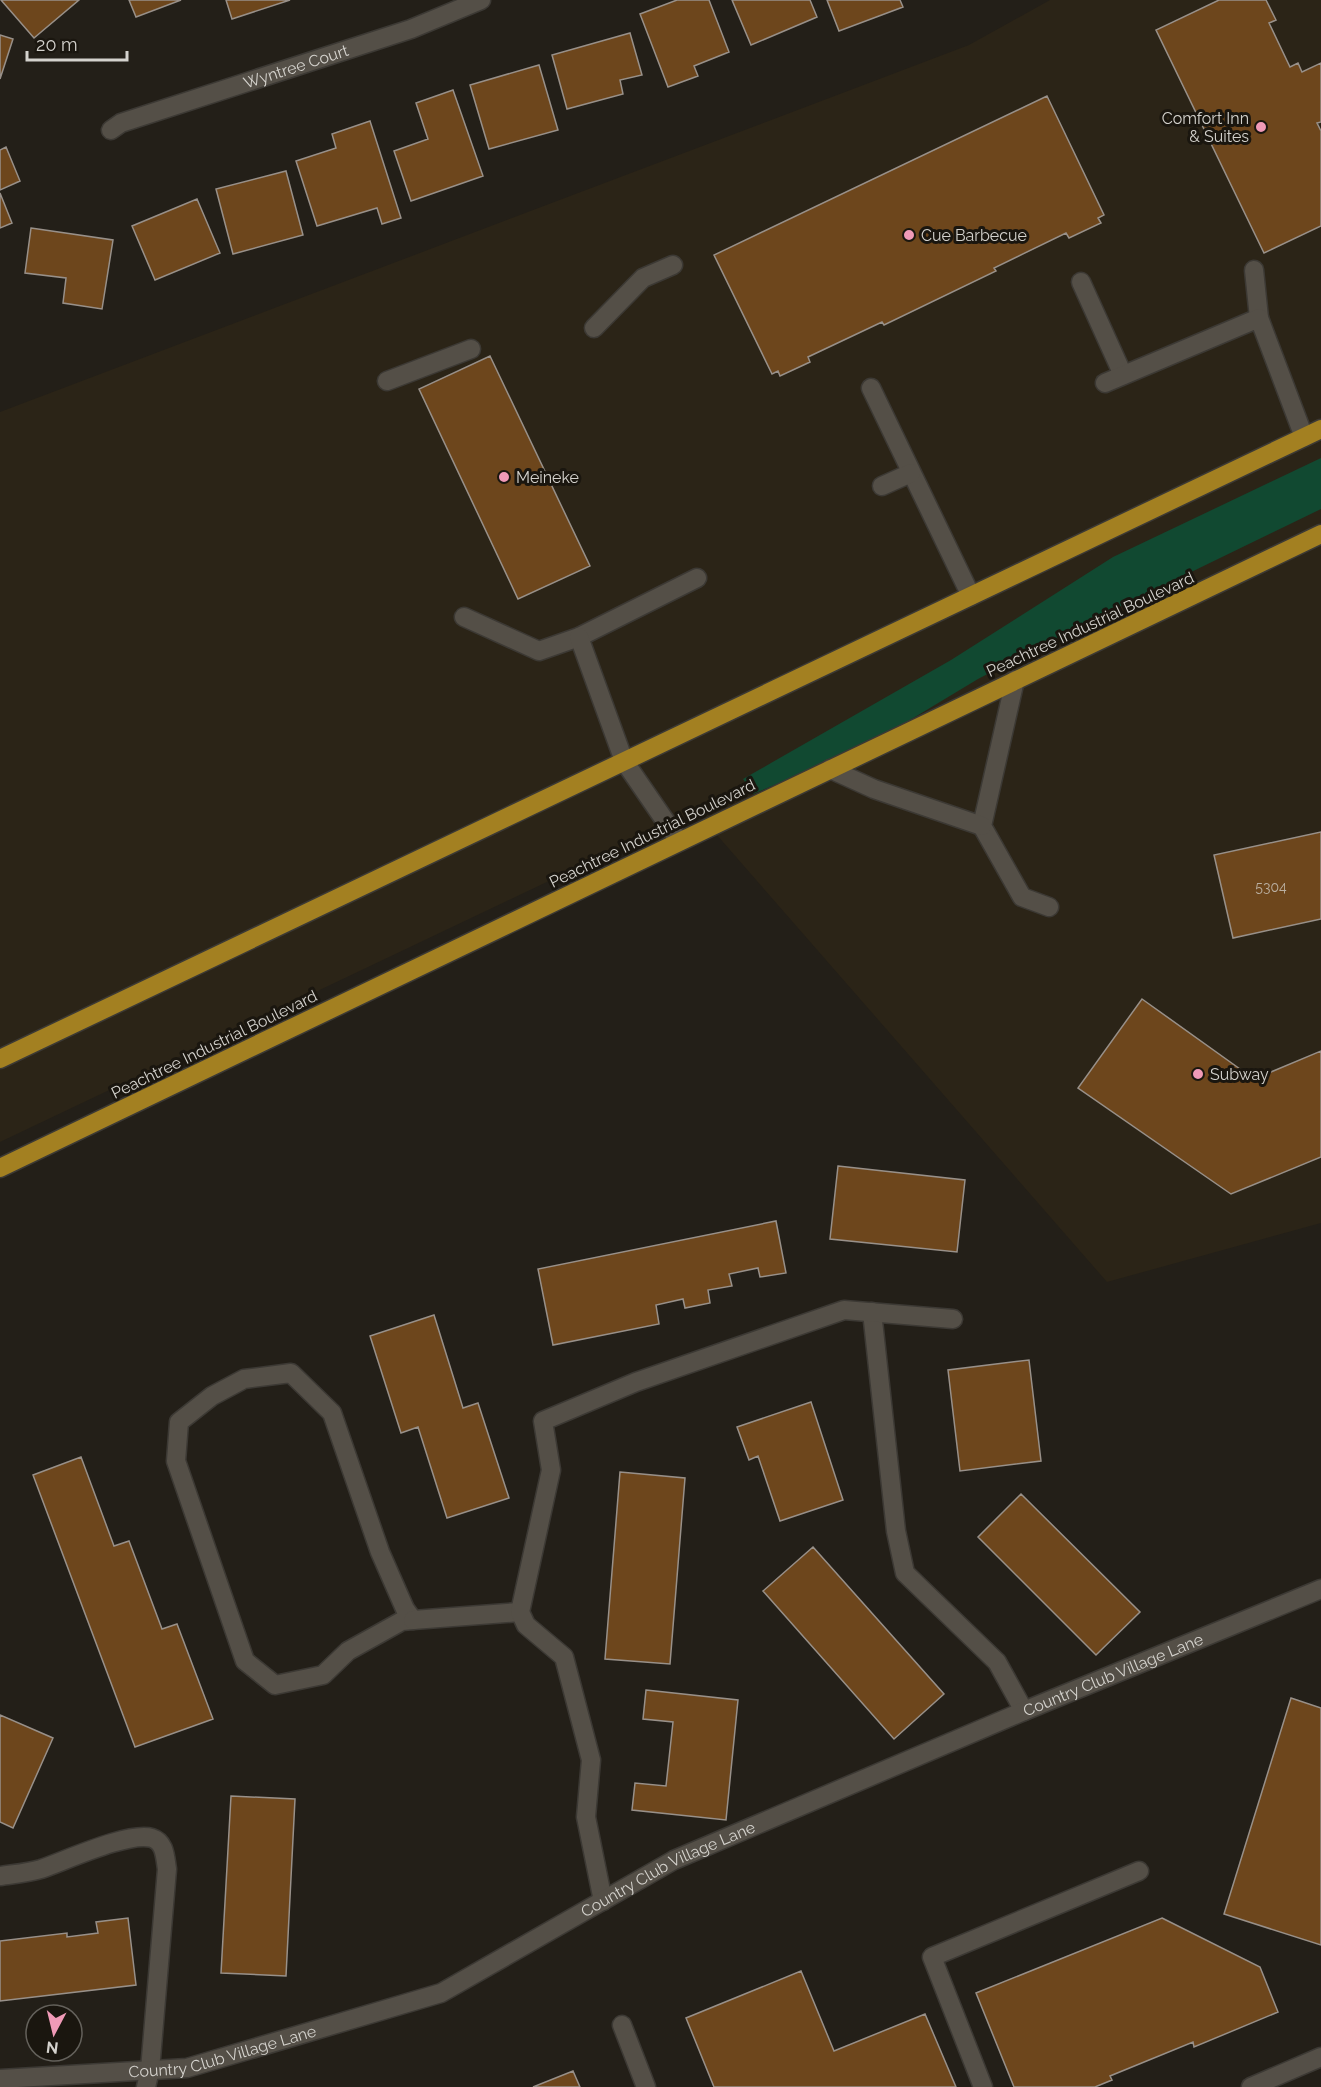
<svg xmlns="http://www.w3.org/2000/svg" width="1321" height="2087" viewBox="0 0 1321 2087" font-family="Raleway,sans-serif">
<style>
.built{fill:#2b2417}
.green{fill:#114931}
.building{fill:#6d461c;stroke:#989089;stroke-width:1.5}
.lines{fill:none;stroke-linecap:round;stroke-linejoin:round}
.minor-casing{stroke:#3c3934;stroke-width:21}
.highway-casing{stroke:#3c3934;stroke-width:21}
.minor{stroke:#544f47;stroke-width:18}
.highway{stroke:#a38021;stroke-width:18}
.poi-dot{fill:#f09ab7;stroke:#1a160f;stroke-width:2}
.labels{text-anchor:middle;stroke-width:6;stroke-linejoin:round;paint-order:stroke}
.number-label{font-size:14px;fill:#baafa1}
.street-label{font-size:16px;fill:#d4d2cd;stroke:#1a160f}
.poi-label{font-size:16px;fill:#d4d2cd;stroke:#1a160f;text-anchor:start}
</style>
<rect width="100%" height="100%" fill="#231f18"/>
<!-- built -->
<path class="built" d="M1050,0H1321V1223L1107,1282L696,811L0,1142V412L969,45Z"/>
<!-- green -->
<path class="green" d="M1321,458V509L1074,629L978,679L905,723L806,772L753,794L743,779L951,660L1113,557Z"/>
<!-- building -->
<path class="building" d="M1,0H79L34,38Z
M129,0H181L136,17Z
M226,0H290L232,19Z
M677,0H709L729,52L694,66L698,76L668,87L640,14Z
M732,0H810L817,17L751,45Z
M827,0H900L903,7L839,31Z
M1219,0H1266L1276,20L1269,23L1290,67L1298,63L1302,72L1321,63V122L1317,123L1321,131V226L1264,253L1156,30Z
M630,33L642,75L620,80L623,94L567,109L552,55Z
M0,35L13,39L0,79Z
M539,65L558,130L489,149L470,85Z
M453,90L483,176L411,201L394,151L428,139L416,103Z
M1047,96L1104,215L1098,218L1101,223L1069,238L1066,233L994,268L996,271L884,325L882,322L808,357L810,362L780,376L778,371L772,374L714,255Z
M370,121L401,218L382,224L377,208L317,226L296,161L336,148L332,134Z
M6,147L20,181L0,190V150Z
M286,171L303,235L233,254L216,189Z
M0,193L12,223L0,228Z
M197,199L220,253L155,280L132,226Z
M31,228L113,240L102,309L63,303L66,278L25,273Z
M490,356L590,566L518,599L419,389Z
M1321,832V919L1233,938L1214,855Z
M1142,999L1254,1079L1321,1051V1157L1231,1194L1078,1088Z
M838,1166L965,1180L957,1252L830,1239Z
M776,1221L786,1273L760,1277L758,1268L729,1274L732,1286L708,1290L710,1303L685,1308L683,1299L656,1305L659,1324L553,1345L538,1269Z
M434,1315L463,1408L478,1403L509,1498L447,1518L418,1427L401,1433L370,1336Z
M1029,1360L1041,1461L960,1471L948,1370Z
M811,1402L843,1500L780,1521L758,1456L749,1460L737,1427Z
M81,1457L114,1546L129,1541L162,1629L177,1624L213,1719L135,1747L33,1475Z
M620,1472L685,1478L670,1664L605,1659Z
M1021,1494L1140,1612L1096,1655L978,1537Z
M813,1547L944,1694L894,1739L763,1591Z
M646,1690L738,1700L726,1820L632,1810L635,1783L666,1786L673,1722L643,1719Z
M1291,1698L1321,1708V1945L1224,1914Z
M0,1715L53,1738L13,1828L0,1822Z
M231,1796L295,1799L286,1976L221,1973Z
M128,1918L136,1985L0,2001V1941L67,1933V1937L98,1933L96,1922Z
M1162,1918L1260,1967L1278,2012L1194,2047L1193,2042L1110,2076L1112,2080L1095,2087H1014L976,1993Z
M801,1971L834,2051L925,2014L956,2087H714L686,2018Z
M573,2071L580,2087H533Z"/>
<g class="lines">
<defs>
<g id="minor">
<path id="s1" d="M111,130L121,123L411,29L481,0"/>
<path d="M1254,270L1259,318"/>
<path d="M1081,282L1123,375"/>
<path d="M594,328L643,278L673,265"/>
<path d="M387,381L471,349"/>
<path d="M1105,383L1259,318L1304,437"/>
<path d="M871,388L971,596"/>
<path d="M882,486L911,473"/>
<path d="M464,617L539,651L579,637L697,578"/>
<path d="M579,637L624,761L679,841"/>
<path d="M1015,680L982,826L1022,897L1049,907"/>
<path d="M830,769L874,789L982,826"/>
<path d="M872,1312L896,1531L905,1573L997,1662L1024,1711"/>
<path d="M291,1373L332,1413L380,1552L405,1609L413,1620L402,1621L348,1651L323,1675L275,1685L245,1661L176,1461L179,1422L212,1396L244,1379Z"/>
<path d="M413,1620L520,1612"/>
<path d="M0,1876C13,1874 28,1873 41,1869C65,1861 129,1831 152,1838C165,1842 165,1857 167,1869L150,2070L146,2087"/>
<path d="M603,1901L586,1817L591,1760L564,1657L526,1625L520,1612L551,1470L543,1421L636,1382L844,1310L953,1319"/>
<path d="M622,2025L646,2087"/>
<path id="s2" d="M0,2079L187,2068L441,1993L674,1860L1024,1711L1321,1589"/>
<path d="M983,2087L932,1957L1139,1871"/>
<path d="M1251,2087L1321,2057"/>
</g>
<path id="highway" d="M0,1059L1321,429
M0,1168L1321,534"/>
</defs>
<!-- minor casing -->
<use href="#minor" class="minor-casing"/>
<!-- highway casing -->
<use href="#highway" class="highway-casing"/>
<!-- minor -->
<use href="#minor" class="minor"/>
<!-- highway -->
<use href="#highway" class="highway"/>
</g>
<!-- markers -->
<g class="poi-dot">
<circle cx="1261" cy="127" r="6"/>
<circle cx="909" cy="235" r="6"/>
<circle cx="504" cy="477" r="6"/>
<circle cx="1198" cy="1074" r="6"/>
</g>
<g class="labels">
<!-- number labels -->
<g class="number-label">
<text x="1271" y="892">5304</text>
</g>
<!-- street labels -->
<g class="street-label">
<text dy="6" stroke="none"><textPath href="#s1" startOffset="196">Wyntree Court</textPath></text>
<text transform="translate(1090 624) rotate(-25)" y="6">Peachtree Industrial Boulevard</text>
<text transform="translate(652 833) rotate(-26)" y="6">Peachtree Industrial Boulevard</text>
<text transform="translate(214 1044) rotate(-26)" y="6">Peachtree Industrial Boulevard</text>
<text dy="6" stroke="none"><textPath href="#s2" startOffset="1197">Country Club Village Lane</textPath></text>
<text dy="6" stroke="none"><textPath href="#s2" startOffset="711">Country Club Village Lane</textPath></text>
<text dy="6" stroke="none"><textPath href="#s2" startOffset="225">Country Club Village Lane</textPath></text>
</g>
<!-- poi labels -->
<g class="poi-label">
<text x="1249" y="124" text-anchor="end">Comfort Inn<tspan x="1249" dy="18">&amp; Suites</tspan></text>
<text x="921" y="241">Cue Barbecue</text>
<text x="516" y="483">Meineke</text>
<text x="1210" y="1080">Subway</text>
</g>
</g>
<!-- north arrow -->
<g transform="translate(54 2033) rotate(187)"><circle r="28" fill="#1a160f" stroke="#64615b" stroke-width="1.5"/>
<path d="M0-4.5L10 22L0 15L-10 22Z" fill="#f09ab7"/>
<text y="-9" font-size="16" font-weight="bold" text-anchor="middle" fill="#d4d2cd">N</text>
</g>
<!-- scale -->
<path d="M27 51v9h100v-9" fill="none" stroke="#d4d2cd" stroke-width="3"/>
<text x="36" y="51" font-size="18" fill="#d4d2cd" stroke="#1a160f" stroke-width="4.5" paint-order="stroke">20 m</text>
</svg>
